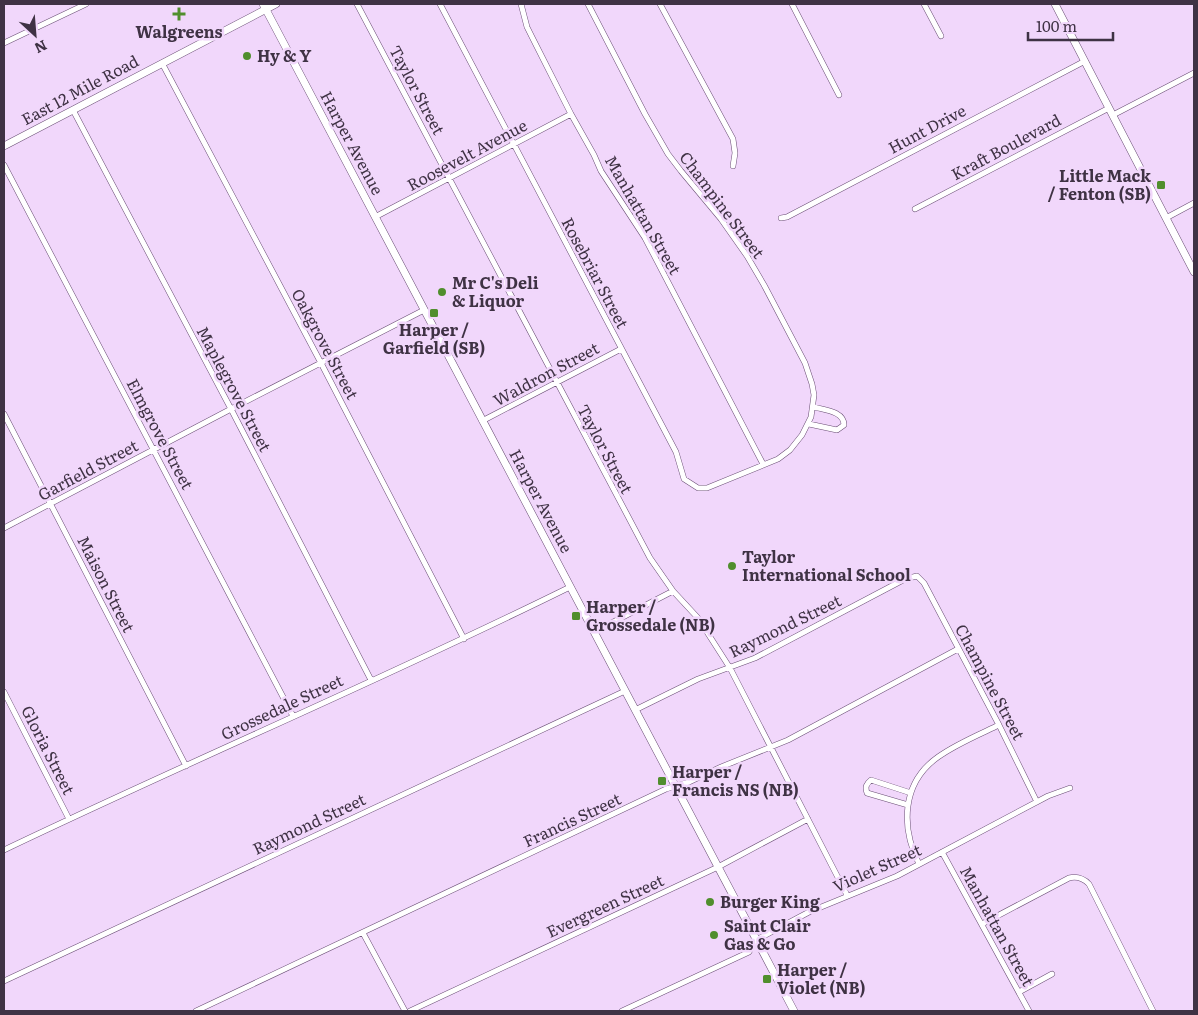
<svg xmlns="http://www.w3.org/2000/svg" width="1198" height="1015" viewBox="0 0 1198 1015" font-family="Literata,serif">
<style>
.lines{fill:none;stroke-linecap:round;stroke-linejoin:round}
.street-casing{stroke:#6a4e75;stroke-width:6}
.secondary-casing{stroke:#6a4e75;stroke-width:8}
.street{stroke:#fff;stroke-width:5}
.secondary{stroke:#fff;stroke-width:7}
.poi-dot{fill:#508e2d;stroke:#f1d7fb;stroke-width:2}
.labels{text-anchor:middle;stroke-width:5;stroke-linejoin:round;paint-order:stroke}
.poi-label{font-size:16px;font-weight:bold;fill:#3f3244;stroke:#f1d7fb;text-anchor:start}
.street-label{font-size:16px;fill:#3f3244;stroke:#f1d7fb}
</style>
<rect width="100%" height="100%" fill="#f1d7fb"/>
<g class="lines">
<defs>
<path id="street" d="M357,4L650,558L673,591L698,618L730,668L847,895
M440,4L676,452L684,479L698,488H707L778,459L790,450L802,435L811,417L814,395L812,384L805,363L764,285L747,256L721,219L681,171L668,154L645,114L588,4
M521,4L527,27L532,37L571,114L594,155L601,171L645,238L763,464
M660,4L733,139L735,153L733,166
M792,4L839,95
M924,4L941,36
M4,43L86,4
M162,63L321,363L464,639
M73,110L231,409L371,680
M1113,115L1194,73
M4,165L293,716
M915,209L1109,108
M375,217L571,114
M781,218L787,217L1085,61
M1166,218L1194,203
M4,414L186,766
M482,421L621,349
M809,424L837,430L844,425C844,411 824,410 814,407
M4,528L231,409L424,310
M594,632L673,591
M4,692L69,819
M635,710L698,679L755,658L905,579L917,576L924,583L999,725L1037,802
M908,805L867,793C865,787 866,784 871,780L911,793
M4,850C192,760 384,679 570,587
M942,852L1029,1011
M919,864C901,828 901,783 938,757C956,744 978,735 999,725
M982,924L1069,878C1077,876 1083,878 1089,884L1153,1011
M363,933L405,1011
M4,981L625,691
M1019,992L1052,974
M196,1011L666,789L689,782L721,767L788,740L958,649
M410,1011L718,867L808,819
M622,1011L749,952L756,940L809,912L897,876L1048,796L1070,788"/>
<path id="secondary" d="M263,4L794,1011
M1055,4L1194,272
M4,146L276,4"/>
</defs>
<!-- street casing -->
<use href="#street" class="street-casing"/>
<!-- secondary casing -->
<use href="#secondary" class="secondary-casing"/>
<!-- street -->
<use href="#street" class="street"/>
<!-- secondary -->
<use href="#secondary" class="secondary"/>
</g>
<!-- markers -->
<g class="poi-dot">
<path d="M176.5 6.5h5v5h5v5h-5v5h-5v-5h-5v-5h5z"/>
<circle cx="247" cy="56" r="5"/>
<rect x="1156" y="180" width="10" height="10" rx="2.5"/>
<circle cx="442" cy="292" r="5"/>
<rect x="429" y="308" width="10" height="10" rx="2.5"/>
<circle cx="732" cy="566" r="5"/>
<rect x="571" y="611" width="10" height="10" rx="2.5"/>
<rect x="657" y="776" width="10" height="10" rx="2.5"/>
<circle cx="710" cy="902" r="5"/>
<circle cx="714" cy="935" r="5"/>
<rect x="762" y="974" width="10" height="10" rx="2.5"/>
</g>
<g class="labels">
<!-- poi labels -->
<g class="poi-label">
<text x="179" y="38" text-anchor="middle">Walgreens</text>
<text x="257" y="62">Hy &amp; Y</text>
<text x="1151" y="182" text-anchor="end">Little Mack<tspan x="1151" dy="18">/ Fenton (SB)</tspan></text>
<text x="452" y="289">Mr C's Deli<tspan x="452" dy="18">&amp; Liquor</tspan></text>
<text x="434" y="336" text-anchor="middle">Harper /<tspan x="434" dy="18">Garfield (SB)</tspan></text>
<text x="742" y="563">Taylor<tspan x="742" dy="18">International School</tspan></text>
<text x="586" y="613">Harper /<tspan x="586" dy="18">Grossedale (NB)</tspan></text>
<text x="672" y="778">Harper /<tspan x="672" dy="18">Francis NS (NB)</tspan></text>
<text x="720" y="908">Burger King</text>
<text x="724" y="932">Saint Clair<tspan x="724" dy="18">Gas &amp; Go</tspan></text>
<text x="777" y="976">Harper /<tspan x="777" dy="18">Violet (NB)</tspan></text>
</g>
<!-- street labels -->
<g class="street-label">
<text transform="translate(80 90) rotate(-28)" y="6">East 12 Mile Road</text>
<text transform="translate(417 90) rotate(62)" y="6">Taylor Street</text>
<text transform="translate(927 129) rotate(-28)" y="6">Hunt Drive</text>
<text transform="translate(352 143) rotate(62)" y="6">Harper Avenue</text>
<text transform="translate(1006 147) rotate(-28)" y="6">Kraft Boulevard</text>
<text transform="translate(467 155) rotate(-28)" y="6">Roosevelt Avenue</text>
<text transform="translate(722 205) rotate(53)" y="6">Champine Street</text>
<text transform="translate(643 215) rotate(60)" y="6">Manhattan Street</text>
<text transform="translate(595 273) rotate(62)" y="6">Rosebriar Street</text>
<text transform="translate(325 344) rotate(62)" y="6">Oakgrove Street</text>
<text transform="translate(546 374) rotate(-28)" y="6">Waldron Street</text>
<text transform="translate(234 389) rotate(62)" y="6">Maplegrove Street</text>
<text transform="translate(160 434) rotate(62)" y="6">Elmgrove Street</text>
<text transform="translate(605 449) rotate(62)" y="6">Taylor Street</text>
<text transform="translate(88 470) rotate(-28)" y="6">Garfield Street</text>
<text transform="translate(541 501) rotate(62)" y="6">Harper Avenue</text>
<text transform="translate(106 584) rotate(63)" y="6">Maison Street</text>
<text transform="translate(785 626) rotate(-26)" y="6">Raymond Street</text>
<text transform="translate(990 682) rotate(62)" y="6">Champine Street</text>
<text transform="translate(282 707) rotate(-25)" y="6">Grossedale Street</text>
<text transform="translate(48 750) rotate(63)" y="6">Gloria Street</text>
<text transform="translate(572 820) rotate(-25)" y="6">Francis Street</text>
<text transform="translate(309 824) rotate(-25)" y="6">Raymond Street</text>
<text transform="translate(877 868) rotate(-24)" y="6">Violet Street</text>
<text transform="translate(605 906) rotate(-25)" y="6">Evergreen Street</text>
<text transform="translate(997 926) rotate(61)" y="6">Manhattan Street</text>
</g>
</g>
<!-- border -->
<rect width="1198" height="1015" fill="none" stroke="#3f3244" stroke-width="10"/>
<!-- north arrow -->
<g transform="translate(35 35) rotate(154)" stroke="#f1d7fb" stroke-width="4" paint-order="stroke">
<path d="M0-4L9 19L0 12L-9 19Z" fill="#3f3244"/>
<text y="-8" font-size="14" font-weight="bold" text-anchor="middle" fill="#3f3244">N</text>
</g>
<!-- scale -->
<path d="M1028 32v8h85v-8" fill="none" stroke="#3f3244" stroke-width="2.5"/>
<text x="1036" y="32" font-size="15" fill="#3f3244" stroke="#f1d7fb" stroke-width="4" paint-order="stroke">100 m</text>
</svg>
